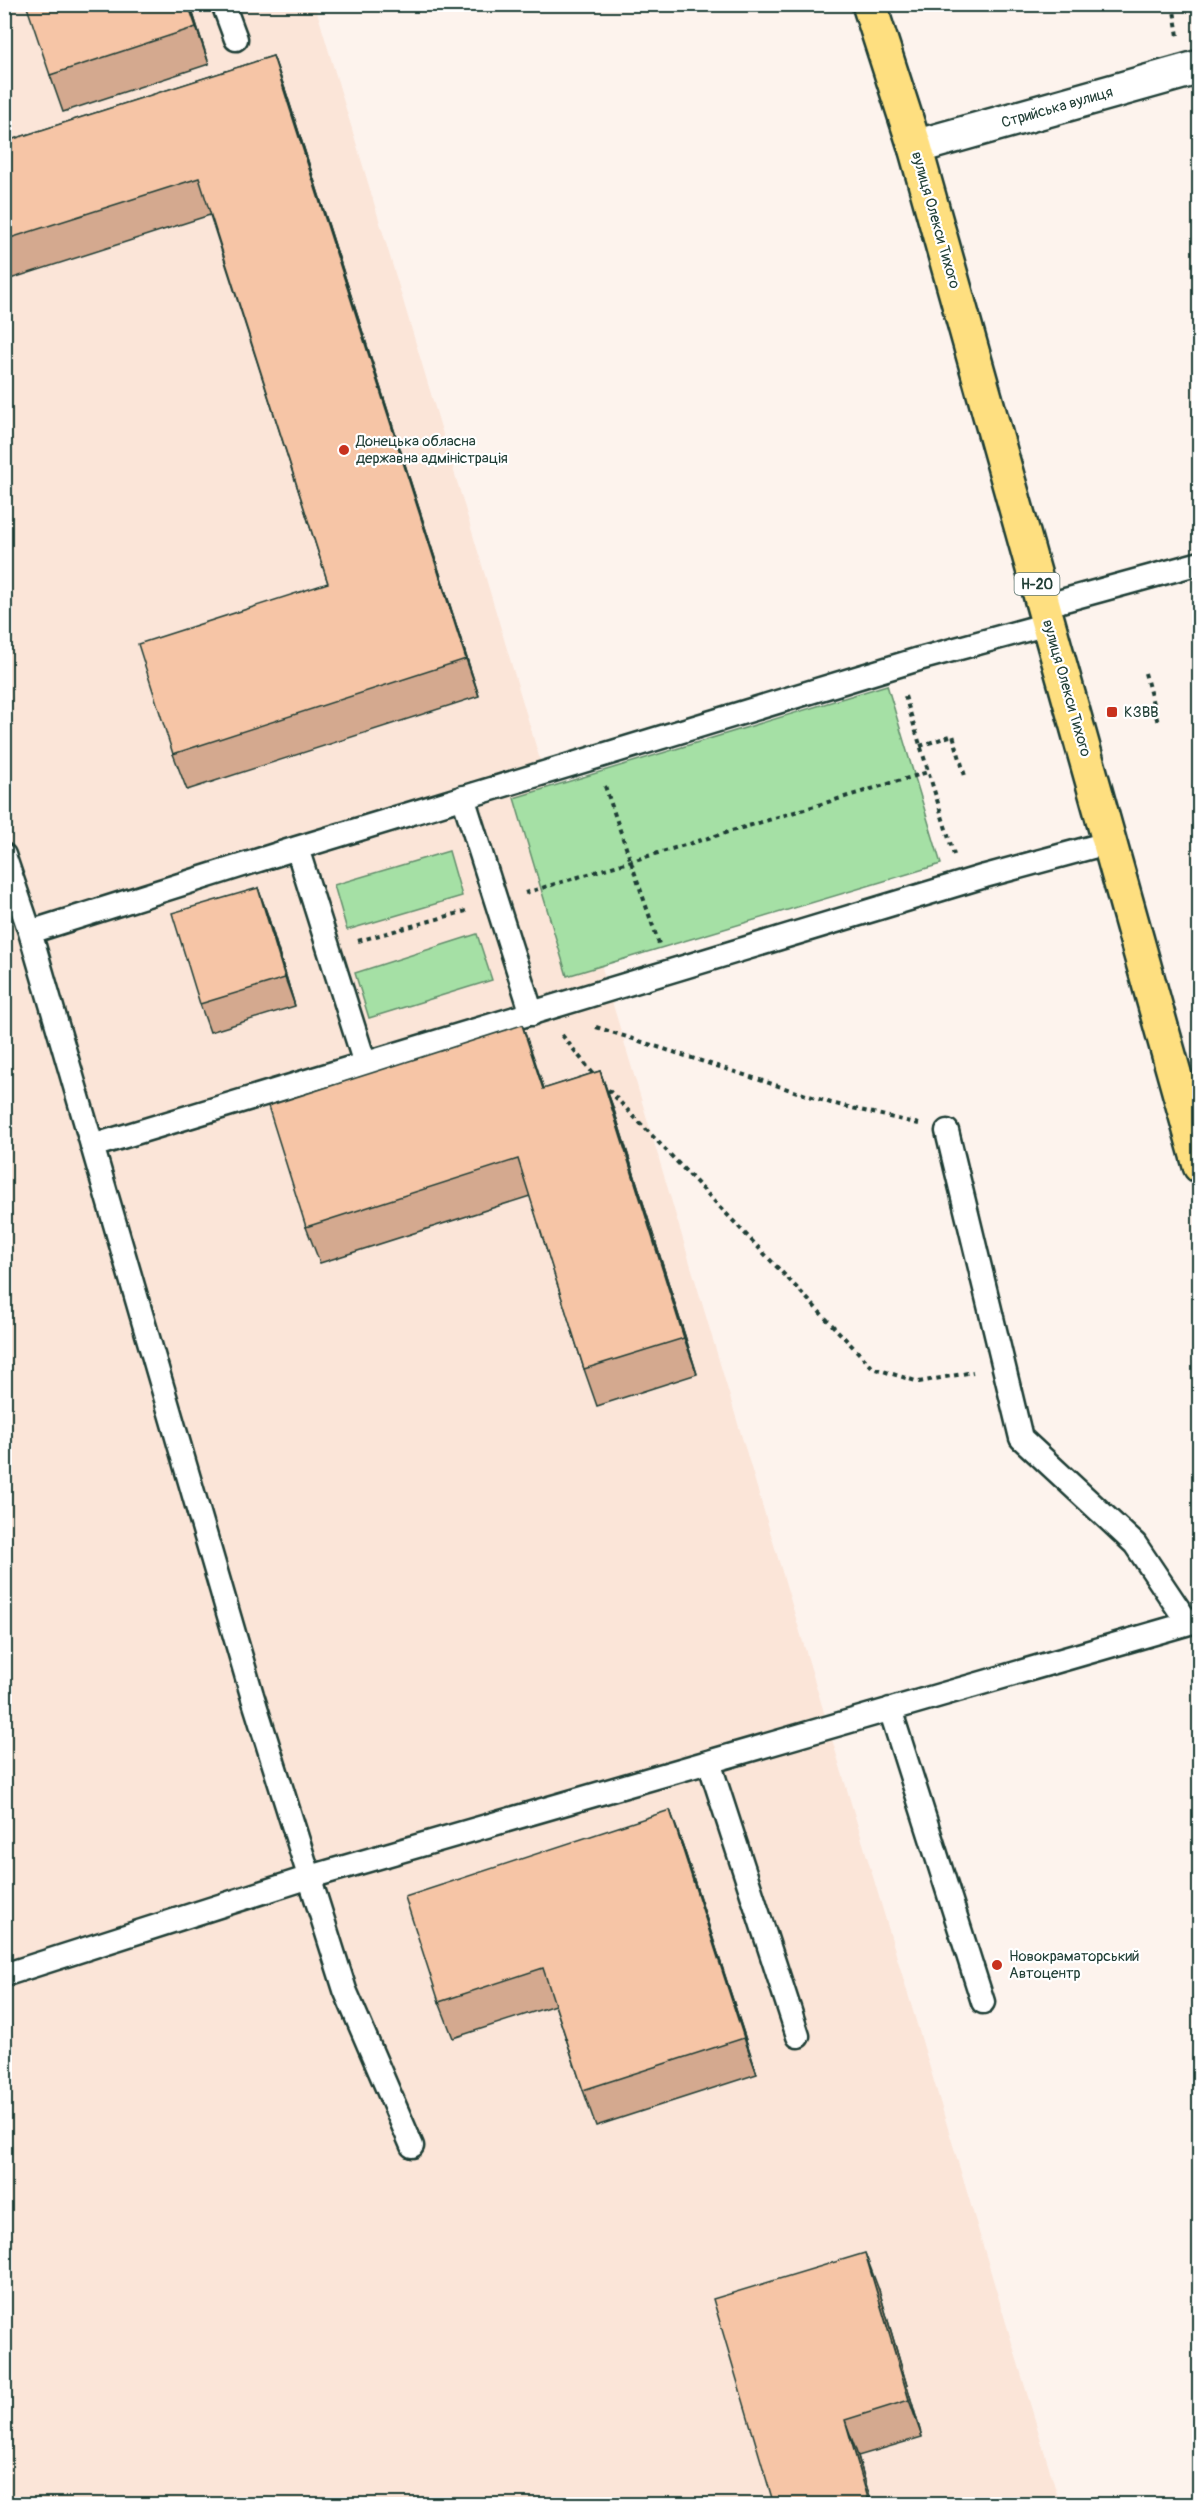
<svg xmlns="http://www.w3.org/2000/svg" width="1204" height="2509" viewBox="0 0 1204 2509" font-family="Pangolin,sans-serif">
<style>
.built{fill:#fbe5d8}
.green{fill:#a5e0a5;stroke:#628e6c;stroke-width:1.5}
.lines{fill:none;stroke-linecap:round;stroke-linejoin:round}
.service-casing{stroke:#1f3d34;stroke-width:27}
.minor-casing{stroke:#1f3d34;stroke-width:38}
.primary-casing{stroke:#1f3d34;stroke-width:38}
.path{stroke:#1f3d34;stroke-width:4;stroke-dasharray:4.5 4.5;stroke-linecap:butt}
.service{stroke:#fff;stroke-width:22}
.minor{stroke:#fff;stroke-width:33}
.primary{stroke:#fedf80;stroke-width:33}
.wall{fill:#d4a98f;stroke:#1f3d34;stroke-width:1.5}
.shaded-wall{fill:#ac8a74;stroke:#1f3d34;stroke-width:1.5}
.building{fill:#f6c5a6;stroke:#1f3d34;stroke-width:1.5}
.poi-dot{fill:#c8321e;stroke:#fff;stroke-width:2}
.labels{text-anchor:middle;stroke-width:4.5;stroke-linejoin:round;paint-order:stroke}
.shield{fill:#fff;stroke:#627771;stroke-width:1.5}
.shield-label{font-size:14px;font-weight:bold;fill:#1f3d34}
.street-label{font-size:15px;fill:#1f3d34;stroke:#fff}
.poi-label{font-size:15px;fill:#1f3d34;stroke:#fff;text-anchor:start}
</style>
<rect width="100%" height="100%" fill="#fdf3ed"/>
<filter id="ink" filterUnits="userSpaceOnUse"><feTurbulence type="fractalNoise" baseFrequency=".0167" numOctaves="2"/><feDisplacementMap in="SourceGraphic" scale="12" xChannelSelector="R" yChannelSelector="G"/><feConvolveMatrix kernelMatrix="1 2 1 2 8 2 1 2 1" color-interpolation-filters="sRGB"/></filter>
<g filter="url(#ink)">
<!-- built -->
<path class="built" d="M5,5H315L1060,2504H5Z"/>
<!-- green -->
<path class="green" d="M887,685L941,864L567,976L514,798Z
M449,851L462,896L347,930L334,885Z
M477,934L492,980L369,1018L355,973Z"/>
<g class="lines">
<defs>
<path id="service" d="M223,4L236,39
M1043,606L1200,563
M463,797L532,1014
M4,855L30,932L252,1695L345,1990L412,2146
M30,932L297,848
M365,1064L297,848L919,659L1048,624
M947,1131L1021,1438L1135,1544L1188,1623
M92,1146L985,876L1111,842
M890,1709L983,2002
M709,1762L798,2036
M4,1975L310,1877L1200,1620"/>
<path id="minor" d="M915,147L1200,67"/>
<path id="primary" d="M869,4L915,147L1200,1166"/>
</defs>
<!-- service casing -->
<use href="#service" class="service-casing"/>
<!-- minor casing -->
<use href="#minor" class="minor-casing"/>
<!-- primary casing -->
<use href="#primary" class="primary-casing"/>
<!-- path -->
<path class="path" d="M1173,4L1178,36
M1145,673L1158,723
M905,696L954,855
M920,746L953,735L965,776
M605,786L659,944
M525,893L928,772
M358,941L466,911
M596,1027L831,1103L919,1124
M562,1035L595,1076
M602,1083L873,1368L919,1382L973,1372"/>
<!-- service -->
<use href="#service" class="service"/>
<!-- minor -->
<use href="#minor" class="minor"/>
<!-- primary -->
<use href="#primary" class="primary"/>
</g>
<!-- wall -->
<path class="wall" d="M190,4L209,64L63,112L50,75Z
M273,56L286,92L479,696L187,790L173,754L328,583L210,215L4,281V142Z
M258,888L268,916L295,1006L210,1032L200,1004Z
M522,1025L544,1089L600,1071L613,1107L697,1374L597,1406L584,1369L530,1196L320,1263L306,1227Z
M670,1810L683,1846L757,2074L596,2126L583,2090L555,2005L453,2038L439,2002Z
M879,2290L922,2437L858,2456L872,2505H774Z"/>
<!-- shaded-wall -->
<path class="shaded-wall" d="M188,4H190L209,64L196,27Z
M273,56L286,92L479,696L466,659Z
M258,888L268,916L295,1006L285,978Z
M522,1025L535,1061L556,1126L543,1089Z
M600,1071L613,1107L697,1374L684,1338Z
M670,1810L683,1846L757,2074L744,2038Z
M865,2253L879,2290L922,2437L909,2400Z
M845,2420L858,2456L872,2505H870Z"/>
<!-- building -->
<path class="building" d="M26,4H188L196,27L50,75Z
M273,56L466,659L173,754L138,644L328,583L199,178L4,240V142Z
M258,888L285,978L200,1004L172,913Z
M522,1025L543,1089L600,1071L684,1338L584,1369L518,1159L306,1227L268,1106Z
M670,1810L744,2038L583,2090L543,1968L439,2002L405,1897Z
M865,2253L909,2400L845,2420L870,2505H774L713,2299Z"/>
</g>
<!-- markers -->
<g class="poi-dot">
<circle cx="344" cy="450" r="6"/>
<rect x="1106" y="706" width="12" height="12" rx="3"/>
<circle cx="997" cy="1965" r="6"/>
</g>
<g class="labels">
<!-- shield labels -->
<rect class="shield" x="1014.5" y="573" width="45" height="22" rx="4.5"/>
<g class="shield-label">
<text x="1037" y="589">Н-20</text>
</g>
<!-- street labels -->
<g class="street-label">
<text transform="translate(1057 107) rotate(-16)" y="5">Стрийська вулиця</text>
<text transform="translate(936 220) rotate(74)" y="5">вулиця Олекси Тихого</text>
<text transform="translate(1067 688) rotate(74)" y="5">вулиця Олекси Тихого</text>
</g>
<!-- poi labels -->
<g class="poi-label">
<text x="356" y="446">Донецька обласна<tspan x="356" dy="17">державна адміністрація</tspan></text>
<text x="1124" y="717">КЗВВ</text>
<text x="1009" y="1961">Новокраматорський<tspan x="1009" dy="17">Автоцентр</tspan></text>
</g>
</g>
<!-- margin -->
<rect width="1204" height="2509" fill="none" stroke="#fff" stroke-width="24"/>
<rect x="12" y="12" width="1180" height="2485" fill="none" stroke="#1f3d34" stroke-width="2" filter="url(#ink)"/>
</svg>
